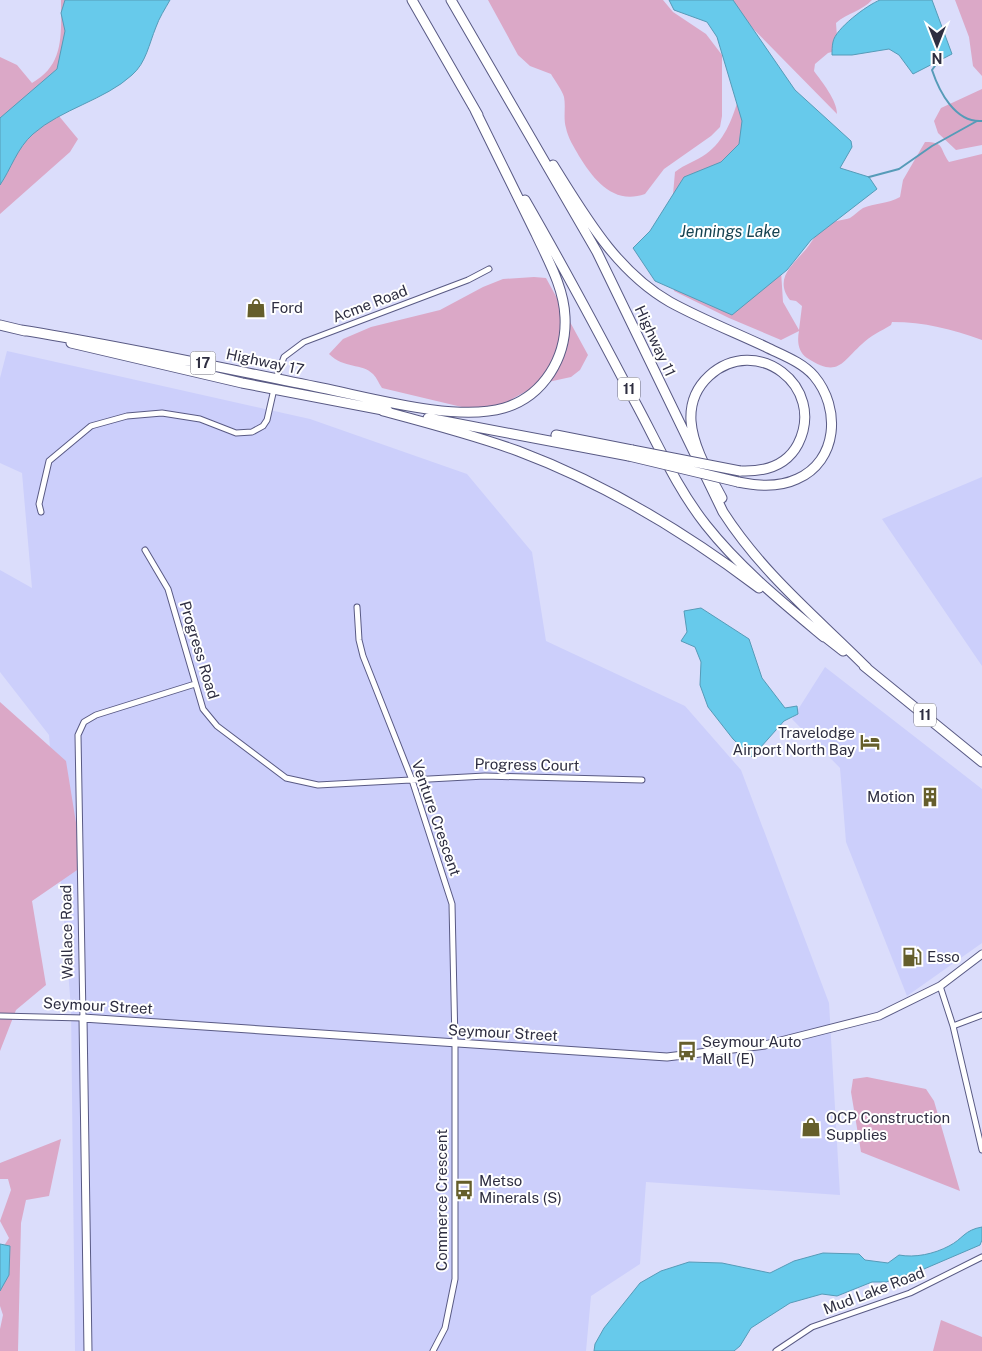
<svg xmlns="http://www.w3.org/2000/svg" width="982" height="1351" viewBox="0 0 982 1351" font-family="'Public Sans',sans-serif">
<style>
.built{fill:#cccffb}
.green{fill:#dba8c7}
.water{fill:#67caeb;stroke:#569bb8}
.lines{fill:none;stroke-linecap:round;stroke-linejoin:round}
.stream{stroke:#569bb8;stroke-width:2}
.street-casing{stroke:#595a84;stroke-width:7}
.secondary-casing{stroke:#595a84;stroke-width:9}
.highway-casing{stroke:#595a84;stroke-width:11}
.street{stroke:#fff;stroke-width:5}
.secondary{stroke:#fff;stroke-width:7}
.highway{stroke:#fff;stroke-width:9}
.highway-bridge-casing{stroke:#595a84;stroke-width:11;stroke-linecap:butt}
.highway-bridge{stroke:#fff;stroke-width:9}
.labels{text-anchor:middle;stroke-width:4;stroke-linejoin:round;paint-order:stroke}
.shield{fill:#fff;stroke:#6d6d7a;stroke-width:1}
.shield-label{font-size:14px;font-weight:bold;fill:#2e2e41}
.street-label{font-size:15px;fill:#2e2e41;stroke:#fff}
.poi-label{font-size:15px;fill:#2e2e41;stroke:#fff;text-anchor:start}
.water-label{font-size:16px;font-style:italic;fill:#164351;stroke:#fff}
</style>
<rect width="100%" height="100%" fill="#dbddfb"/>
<!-- built -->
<path class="built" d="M7,351L310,419L467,474L532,552L546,641L685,706L741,770L829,1003L840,1195L646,1182L640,1264L591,1296L586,1351H75L71,1008L49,735L0,672V570L32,588L22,473L0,463V378Z
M982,477V666L882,519Z
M825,667L982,789V943L907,996L846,842L840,768L792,719Z"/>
<!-- green -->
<path class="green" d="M61,0H163L54,110L78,139L70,152L0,214V57L17,65L32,83C65,65 61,33 61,0Z
M488,0H663L673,12L706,34L722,55V116L720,127L711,136L664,169L645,194C613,205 594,180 579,156C574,147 568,138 566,128C563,118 566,107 564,97C562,90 555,81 551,74L530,66L518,55Z
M725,0H872C862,11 847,13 836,23L837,37L846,48L828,53L815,64L814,71C822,82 837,100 837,114Z
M955,0H982V76L973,66L969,37Z
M982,89V145L956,150L938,133L934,121L941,108Z
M738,100L781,271L783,302L799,330L802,306L796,301L790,300C773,278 794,264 807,248C814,239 820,227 831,223C837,220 844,220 850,218C855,215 858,211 863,208C874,203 888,204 900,197L903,180L925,142C945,142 939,148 949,162L982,154V340C951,329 925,322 892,322L891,325C881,331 870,336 862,344C841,363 838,378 807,358C798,352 797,341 799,331L781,340L729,318L674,291L672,206L675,172C685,164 696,161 706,154C724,141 732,120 738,100Z
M534,277L546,278L588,355L580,370L571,377L539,384L487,413L382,388C379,384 377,378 373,374C362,363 344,369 329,354L343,339L371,327L440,310L483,287L503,279Z
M0,702L66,761L83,866L32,901L46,985L16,1010L0,1051Z
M867,1077L926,1089L934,1101L960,1191L861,1152L851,1092L853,1079Z
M61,1139L49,1196L26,1200L21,1223L18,1351H0V1329L3,1315L0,1306V1252L9,1238L0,1221L11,1190L8,1179H0V1163Z
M941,1320L982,1337V1351H933Z"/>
<!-- water -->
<path class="water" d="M65,0H170C165,9 159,18 156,27C149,44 146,63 132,75C105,100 61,109 33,134C17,148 11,169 0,185V118L57,69L65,31L61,13Z
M669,0H733L795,90L851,141L852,147L840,168L869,177L877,189L811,240L787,270L732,315L655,281L633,248L650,231L684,177L721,162L739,144L742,121L717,37L707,22L674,10Z
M880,0H932L952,54L913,74L899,55L889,49L852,55H832C832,51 832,46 833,42C835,29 867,5 880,0Z
M701,608L749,639L762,678L785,708L797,706L798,714L784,721L752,757L733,739L708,707L700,685L701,662L695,647L681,641L687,632L684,611Z
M982,1227V1240L980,1245L924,1269L886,1282H872L837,1296L822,1294L790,1303L751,1328L740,1346L734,1351H594L595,1344L604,1328L640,1283L661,1271L689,1262L722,1263L770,1273L794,1261L823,1253L859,1254L865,1260L888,1263L899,1255C915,1258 934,1254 949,1246C963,1239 964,1230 982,1227Z
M0,1244L10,1246L9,1275L0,1291Z"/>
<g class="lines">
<!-- stream -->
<path class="stream" d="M937,63L932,70C939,91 955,123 982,121
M869,177L899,169L932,146L977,121"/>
<defs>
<path id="street" d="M276,379L284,357L304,342L468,280L489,269
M41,512L39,504L49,461L91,426L127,416L162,413L200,419L236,433L252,432L263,426L267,420L274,389
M145,550L168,589L203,709L217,726L286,778L318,785L485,776L642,780
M357,607L359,640L363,656L412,780L452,904L455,1044V1279L445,1328L433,1351
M940,986L953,1026L982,1150
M0,1016L83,1018L78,735L84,722L96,715L195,684
M953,1026L982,1015
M776,1351L812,1327L910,1293L982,1257"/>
<path id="secondary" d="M88,1351L83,1018L667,1057L765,1045L879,1016L940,986L982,954"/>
<path id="highway" d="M412,0L478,115
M451,0L597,252L723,512C763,574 815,616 867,668
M553,165C585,216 616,271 670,302C701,319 734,332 766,347C782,355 802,362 814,376C841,408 838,461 797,479C778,488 757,486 738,482
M525,200C563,266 599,333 634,400C657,442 676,487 706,525C740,568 782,602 824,637
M0,325L25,331
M21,330C122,346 222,368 322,388C372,398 456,422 504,408C544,396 567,357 565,317C564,288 548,260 536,234C516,193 495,151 475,110
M71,343L242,383L388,411
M383,411C428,423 474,435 518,451C606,484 685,532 759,588
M428,418L629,456
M556,435L632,450
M722,498C710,475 693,448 691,421C690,403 696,388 709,376C756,333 827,386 798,444C786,467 763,472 740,471
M820,633L843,651
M864,666L982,762"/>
</defs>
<!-- street casing -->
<use href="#street" class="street-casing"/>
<!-- secondary casing -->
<use href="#secondary" class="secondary-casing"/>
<!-- highway casing -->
<use href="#highway" class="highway-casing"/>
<!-- street -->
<use href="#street" class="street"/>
<!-- secondary -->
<use href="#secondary" class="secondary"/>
<!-- highway -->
<use href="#highway" class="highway"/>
<defs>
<path id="highway-bridge" d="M632,450L740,471
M629,456L738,482"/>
</defs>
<!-- highway-bridge casing -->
<use href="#highway-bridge" class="highway-bridge-casing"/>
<!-- highway-bridge -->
<use href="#highway-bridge" class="highway-bridge"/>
</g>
<!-- icons -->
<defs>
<symbol id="shop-bare" viewBox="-9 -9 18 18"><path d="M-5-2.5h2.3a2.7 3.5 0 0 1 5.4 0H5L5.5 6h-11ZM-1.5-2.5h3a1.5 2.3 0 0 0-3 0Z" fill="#655e2b" stroke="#fff" stroke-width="2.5" paint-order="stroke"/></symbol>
<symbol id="hotel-bare" viewBox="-9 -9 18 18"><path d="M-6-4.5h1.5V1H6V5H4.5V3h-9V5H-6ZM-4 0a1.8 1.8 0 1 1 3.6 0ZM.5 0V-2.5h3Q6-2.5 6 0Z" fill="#655e2b" stroke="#fff" stroke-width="2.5" paint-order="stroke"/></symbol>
<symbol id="building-bare" viewBox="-9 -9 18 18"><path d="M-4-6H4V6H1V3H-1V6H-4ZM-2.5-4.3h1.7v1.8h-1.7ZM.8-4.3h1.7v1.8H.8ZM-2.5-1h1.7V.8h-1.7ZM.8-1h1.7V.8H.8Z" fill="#655e2b" stroke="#fff" stroke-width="2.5" paint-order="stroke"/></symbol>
<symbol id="fuel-bare" viewBox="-9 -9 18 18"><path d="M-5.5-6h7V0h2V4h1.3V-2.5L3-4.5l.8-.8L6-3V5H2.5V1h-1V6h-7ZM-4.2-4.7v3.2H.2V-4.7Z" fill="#655e2b" stroke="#fff" stroke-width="2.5" paint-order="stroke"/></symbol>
<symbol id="bus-bare" viewBox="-9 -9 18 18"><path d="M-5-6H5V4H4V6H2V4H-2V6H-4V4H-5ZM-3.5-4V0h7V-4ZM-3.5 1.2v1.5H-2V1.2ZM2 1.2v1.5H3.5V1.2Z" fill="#655e2b" stroke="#fff" stroke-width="2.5" paint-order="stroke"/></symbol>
</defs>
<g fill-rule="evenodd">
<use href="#shop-bare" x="242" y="294" width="28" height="28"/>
<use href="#hotel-bare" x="856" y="728" width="28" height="28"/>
<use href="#building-bare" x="916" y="783" width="28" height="28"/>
<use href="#fuel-bare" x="898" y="943" width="28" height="28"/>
<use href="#bus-bare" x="673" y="1037" width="28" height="28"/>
<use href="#shop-bare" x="797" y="1113" width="28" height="28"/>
<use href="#bus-bare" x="450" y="1176" width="28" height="28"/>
</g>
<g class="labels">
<!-- shield labels -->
<g class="shield">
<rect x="190.5" y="351.5" width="25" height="23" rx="4"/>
<rect x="618" y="377.5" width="22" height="23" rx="4"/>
<rect x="914" y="703.5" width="22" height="23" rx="4"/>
</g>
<g class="shield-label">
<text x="203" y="368">17</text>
<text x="629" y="394">11</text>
<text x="925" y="720">11</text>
</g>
<!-- street labels -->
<g class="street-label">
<text transform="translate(370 304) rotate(-21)" y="5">Acme Road</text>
<text transform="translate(655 341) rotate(65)" y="5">Highway 11</text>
<text transform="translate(265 362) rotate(12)" y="5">Highway 17</text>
<text transform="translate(199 650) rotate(73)" y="5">Progress Road</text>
<text transform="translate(527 765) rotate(1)" y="5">Progress Court</text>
<text transform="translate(436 818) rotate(71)" y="5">Venture Crescent</text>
<text transform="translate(67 932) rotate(-91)" y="5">Wallace Road</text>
<text transform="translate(98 1006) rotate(3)" y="5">Seymour Street</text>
<text transform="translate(503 1033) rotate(3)" y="5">Seymour Street</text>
<text transform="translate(442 1200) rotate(-90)" y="5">Commerce Crescent</text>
<text transform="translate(874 1291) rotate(-21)" y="5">Mud Lake Road</text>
</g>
<!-- poi labels -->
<g class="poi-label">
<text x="271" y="313">Ford</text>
<text x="855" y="738" text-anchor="end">Travelodge<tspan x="855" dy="17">Airport North Bay</tspan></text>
<text x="915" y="802" text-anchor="end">Motion</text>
<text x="927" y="962">Esso</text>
<text x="702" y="1047">Seymour Auto<tspan x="702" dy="17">Mall (E)</tspan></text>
<text x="826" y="1123">OCP Construction<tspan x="826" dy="17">Supplies</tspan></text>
<text x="479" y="1186">Metso<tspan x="479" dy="17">Minerals (S)</tspan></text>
</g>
<!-- water labels -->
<g class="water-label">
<text x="730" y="237">Jennings Lake</text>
</g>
</g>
<!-- north arrow -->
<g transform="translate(937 45) rotate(180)" stroke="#ffffff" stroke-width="4" paint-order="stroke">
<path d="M0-4L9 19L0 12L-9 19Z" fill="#2e2e41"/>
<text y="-8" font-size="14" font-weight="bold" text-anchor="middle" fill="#2e2e41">N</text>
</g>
</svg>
